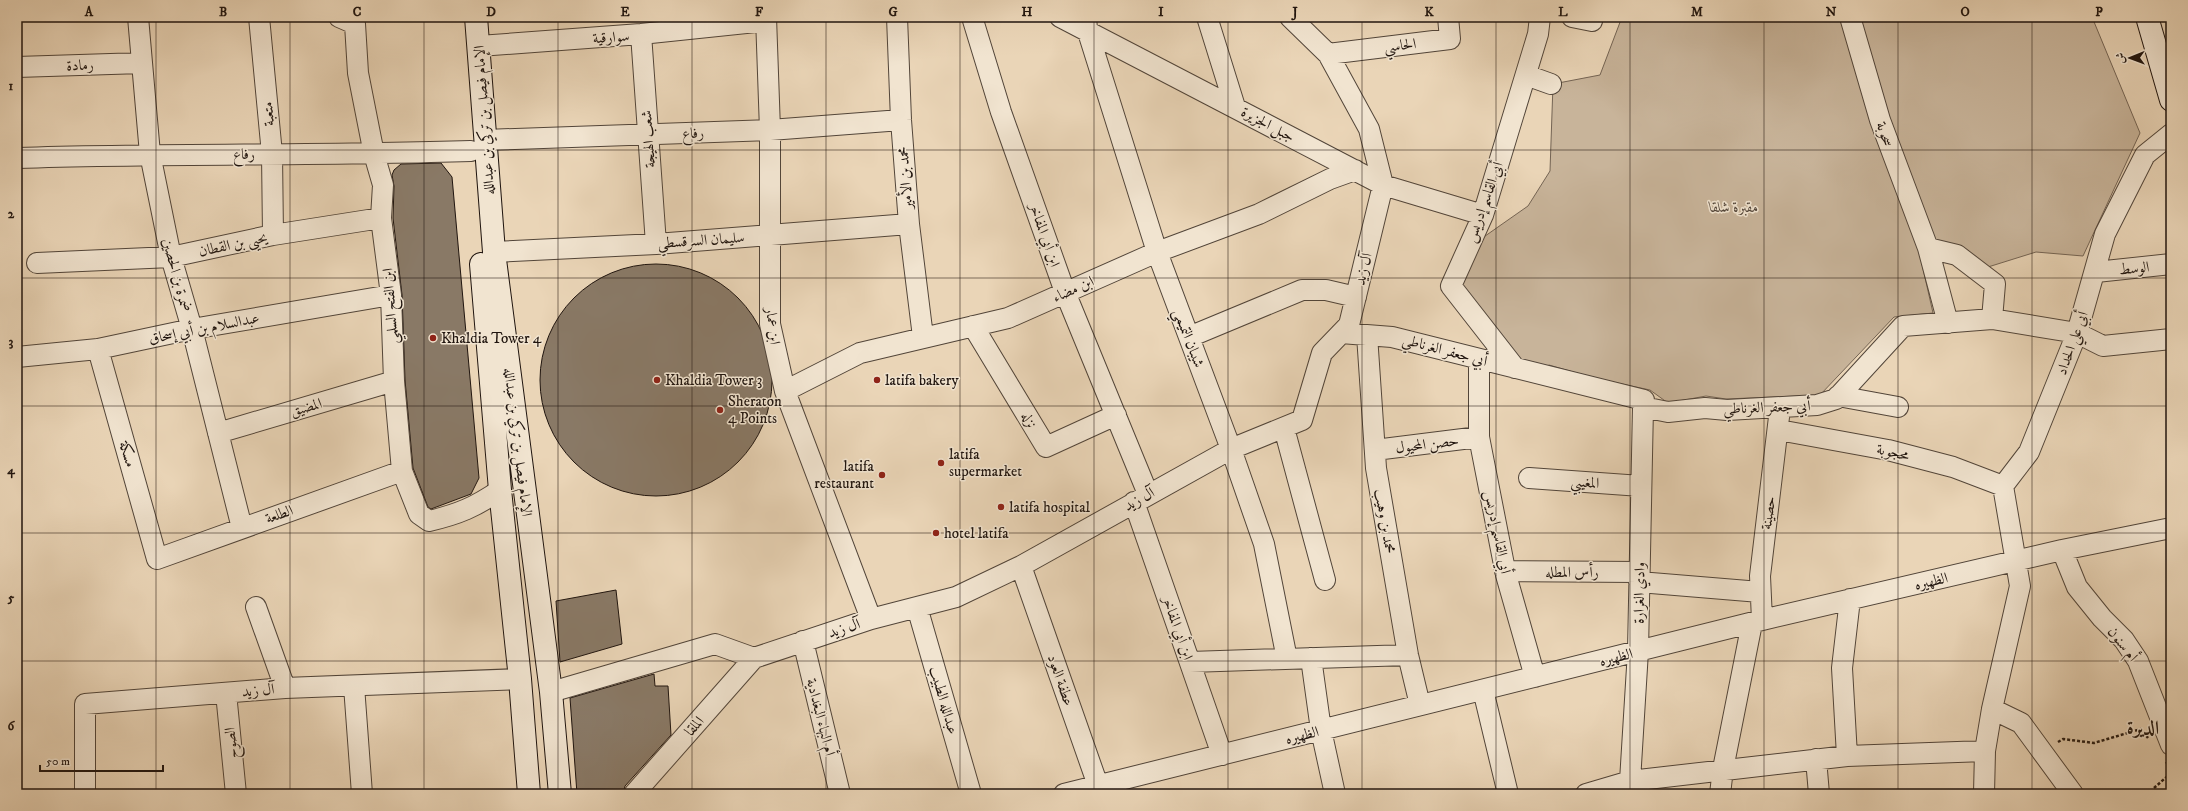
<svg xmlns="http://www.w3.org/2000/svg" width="2188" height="811" viewBox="0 0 2188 811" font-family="'IM FELL DW Pica',Amiri,serif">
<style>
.green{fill:#c8b49a;stroke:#746454}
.building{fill:#897966;stroke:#20150f}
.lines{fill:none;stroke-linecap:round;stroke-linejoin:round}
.minor-casing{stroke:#524539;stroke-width:22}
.secondary-casing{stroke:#20150f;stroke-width:24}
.path{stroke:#20150f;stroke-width:2.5;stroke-dasharray:3 2;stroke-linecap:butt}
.minor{stroke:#f1e4d0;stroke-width:20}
.secondary{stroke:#f1e4d0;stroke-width:22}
.grid{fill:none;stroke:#20150f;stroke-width:1;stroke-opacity:0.55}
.poi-dot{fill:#8f2418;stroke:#f1e4d0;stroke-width:1.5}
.labels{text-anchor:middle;stroke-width:3;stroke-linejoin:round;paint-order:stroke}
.street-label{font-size:15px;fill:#20150f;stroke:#f1e4d0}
.park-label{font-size:15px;font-style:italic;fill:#524539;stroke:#f1e4d0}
.poi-label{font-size:15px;fill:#20150f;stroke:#f1e4d0;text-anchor:start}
.district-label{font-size:19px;font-weight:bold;fill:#20150f;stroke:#f1e4d0}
.neatline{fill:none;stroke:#20150f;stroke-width:1.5}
.grid-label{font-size:13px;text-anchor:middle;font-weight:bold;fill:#20150f}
</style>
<rect width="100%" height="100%" fill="#ead5b7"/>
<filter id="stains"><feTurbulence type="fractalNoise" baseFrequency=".005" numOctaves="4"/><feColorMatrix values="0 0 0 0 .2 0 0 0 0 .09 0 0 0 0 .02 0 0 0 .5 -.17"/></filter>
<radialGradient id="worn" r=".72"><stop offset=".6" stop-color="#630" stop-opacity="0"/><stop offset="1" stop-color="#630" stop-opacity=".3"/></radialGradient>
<!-- green -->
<path class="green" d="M1622,17H2092L2140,133L2083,256L2036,252L1988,267L1917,242L1933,313L1894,317L1820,395L1726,399L1706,396L1668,403L1650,390L1594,378L1549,365L1539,371L1507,354L1459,294L1478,241L1528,206L1550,171L1553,84L1600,75Z"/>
<!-- building -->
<path class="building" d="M441,163L452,177L479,478L471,494L431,509L428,507L413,468L405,380L402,295L393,218L394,186L392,175L394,170L401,164Z
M540 380a116 116 0 1 1 232 0a116 116 0 1 1-232 0Z
M616,590L622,644L560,662L556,601Z
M654,674L655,686H668L671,735L625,786L623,794H577L570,698Z"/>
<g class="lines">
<defs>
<path id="minor" d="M138,17L150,154L171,257L192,329L242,528
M259,17L272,154L273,235
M339,17L355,24L358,73L374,154L383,185L381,218L391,295L394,381L402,471L419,514L429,521C459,514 475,507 500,490
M766,17L770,130V324L785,391L871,619
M897,17L901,120L909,224L923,337
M972,17L1001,112L1065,292L1148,494
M1060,17L1383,185L1483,215
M1086,17L1087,29L1157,252L1231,449L1264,544L1287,659
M1207,17L1235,107
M1572,17L1592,21
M1850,17L1880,120L1928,248L1948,323
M641,34L656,244
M479,46L641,34L766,21
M1328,54L1450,39L1448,17
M17,67L142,63
M1526,75L1551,84
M485,140L770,130L901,120
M17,158C168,153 320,156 471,151
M1928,248L1957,255L1995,284L1992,319
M494,252L656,244L909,224
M37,263L171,257L273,235L381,218
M2096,272L2171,264
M973,326L1046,447L1116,415
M1341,333L1392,337L1644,400L1643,407L1668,412L1705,408L1727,410L1817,405L1836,399L1903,326L1992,319L2077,333L2103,346L2171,339
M1367,335L1376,468L1408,655L1420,705
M1189,337L1302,290H1326L1356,297
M98,349L157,559L402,471
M17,357L98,349L192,329L391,295
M1479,359V437L1506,575L1535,677
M1515,368L1451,286L1483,215L1538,34L1540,17
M785,391L860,353L1008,318L1157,252L1259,214L1330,179L1355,170
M1838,396L1898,407
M1284,428L1325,580
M1779,430L1888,450L1953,467L2003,486
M218,433L394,381
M1375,450L1479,437
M1529,478L1641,486
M1134,502L1222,755
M2062,550L2077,587L2102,618L2124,640L2138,661L2171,745
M1021,566L1101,794
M1505,571L1639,572
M1639,582L1760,592
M256,607L285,688
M917,607L971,794
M1762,620L1760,576L1779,417
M803,641L840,794
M1311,658L1321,730L1335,794
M1190,662L1408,655
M354,686L362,794
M1483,690L1508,794
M551,692L715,644L754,658L871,619L956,597L1021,566L1231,449L1302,420L1322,353L1349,325L1383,185L1369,129L1328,54L1290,17
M226,693L236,794
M1992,709L2021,723L2073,794
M1847,756L1842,668L1850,599
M1816,759L1819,794
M1630,781L1847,756L1985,751
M85,794V704L285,688L520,679
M634,794L754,658
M1064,794L1762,620L2062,550L2171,528
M1586,794L1630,781L1638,651L1643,407
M1720,794L1723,769L1752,623
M1984,794L1985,751L1992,709L2020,586L2003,486L2029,452L2077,333L2105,234L2145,155L2171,134"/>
<path id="secondary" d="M476,17L494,252L551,692L560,794
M2147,17L2171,100
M481,264L500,490L520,679L529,794"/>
</defs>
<!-- minor casing -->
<use href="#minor" class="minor-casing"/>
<!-- secondary casing -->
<use href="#secondary" class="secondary-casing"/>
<!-- path -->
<path class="path" d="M2058,742L2063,739L2094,743L2141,729L2148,738
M2166,762L2171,768
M2154,788L2171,773"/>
<!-- minor -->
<use href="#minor" class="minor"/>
<!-- secondary -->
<use href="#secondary" class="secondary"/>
</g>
<!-- grid -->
<path class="grid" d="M156,17V794M290,17V794M424,17V794M558,17V794M692,17V794M826,17V794M960,17V794M1094,17V794M1228,17V794M1362,17V794M1496,17V794M1630,17V794M1764,17V794M1898,17V794M2032,17V794M17,150H2171M17,278H2171M17,406H2171M17,533H2171M17,661H2171"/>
<!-- markers -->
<g class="poi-dot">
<circle cx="433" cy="338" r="4"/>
<circle cx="657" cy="380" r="4"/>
<circle cx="877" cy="380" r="4"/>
<circle cx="720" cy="410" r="4"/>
<circle cx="941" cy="463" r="4"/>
<circle cx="882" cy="475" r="4"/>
<circle cx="1001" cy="507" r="4"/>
<circle cx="936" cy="533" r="4"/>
</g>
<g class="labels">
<!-- street labels -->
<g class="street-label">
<text transform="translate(611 37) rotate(-4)" y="5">سوارقية</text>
<text transform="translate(1400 45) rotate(-7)" y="5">الحاسي</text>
<text transform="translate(80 65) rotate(-2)" y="5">رمادة</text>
<text transform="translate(268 114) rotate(-95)" y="5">متعبة</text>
<text transform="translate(484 120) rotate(-94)" y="5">الإمام فيصل بن تركي بن عبدالله</text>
<text transform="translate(1268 124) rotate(28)" y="5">جبل الجزيرة</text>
<text transform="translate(693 133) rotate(-2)" y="5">رفاع</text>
<text transform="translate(1885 134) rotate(70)" y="5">سحوبة</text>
<text transform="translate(648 139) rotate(-94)" y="5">شعب الهيجة</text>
<text x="244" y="159">رفاع</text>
<text transform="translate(905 178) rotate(-94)" y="5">محمد بن الأمير</text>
<text transform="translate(1484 202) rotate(-70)" y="5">أبي القاسم إدريس</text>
<text transform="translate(1045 235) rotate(71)" y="5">ابن أبي المفاخر</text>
<text transform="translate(701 240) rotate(-4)" y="5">سليمان السرقسطي</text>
<text transform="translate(233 244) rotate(-12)" y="5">يحيى بن القطان</text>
<text transform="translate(2134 268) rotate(-6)" y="5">الوسط</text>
<text transform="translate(1363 269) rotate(-76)" y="5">آل زيد</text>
<text transform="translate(177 275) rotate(75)" y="5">ضمرة بن الحصين</text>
<text transform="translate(1073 289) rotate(-24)" y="5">ابن مضاء</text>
<text transform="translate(390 306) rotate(-94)" y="5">ابن الفتح السلمي</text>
<text transform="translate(773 326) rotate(83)" y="5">ابن عمار</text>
<text transform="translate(204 328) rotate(-11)" y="5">عبدالسلام بن أبي إسحاق</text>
<text transform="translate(1189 338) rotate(69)" y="5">شيبان التميمي</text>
<text transform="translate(2072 343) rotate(-70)" y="5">أبي علي الحداد</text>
<text transform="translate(1445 350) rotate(15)" y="5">أبي جعفر الغرناطي</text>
<text transform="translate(306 407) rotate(-16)" y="5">المضيق</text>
<text transform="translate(1767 407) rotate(-2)" y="5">أبي جعفر الغرناطي</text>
<text transform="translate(1029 420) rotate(59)" y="5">نزله</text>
<text transform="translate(518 442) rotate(83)" y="5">الإمام فيصل بن تركي بن عبدالله</text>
<text transform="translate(1427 444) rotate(-7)" y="5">حصن المحيول</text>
<text transform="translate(1893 452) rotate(13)" y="5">محجوبة</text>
<text transform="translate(128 454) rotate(74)" y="5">مسكة</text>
<text transform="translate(1585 482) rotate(4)" y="5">المغيبي</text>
<text transform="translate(1139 499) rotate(-29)" y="5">آل زيد</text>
<text transform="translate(1768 513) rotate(-82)" y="5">حصينة</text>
<text transform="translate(279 514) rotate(-20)" y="5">الطلعة</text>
<text transform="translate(1385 521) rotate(80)" y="5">محمد بن وهيب</text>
<text transform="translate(1498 532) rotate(79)" y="5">أبي القاسم إدريس</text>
<text x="1572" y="577">رأس المطله</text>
<text transform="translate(1931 581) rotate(-13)" y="5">الظهيره</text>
<text transform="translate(1639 593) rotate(-89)" y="5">وادي الغرارة</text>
<text transform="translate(844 628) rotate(-18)" y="5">آل زيد</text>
<text transform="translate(1178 628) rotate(71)" y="5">ابن أبي المفاخر</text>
<text transform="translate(2123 644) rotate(52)" y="5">أم سنون</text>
<text transform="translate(1616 657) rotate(-14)" y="5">الظهيره</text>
<text transform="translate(1061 680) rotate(71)" y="5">عطفة العود</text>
<text transform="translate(258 690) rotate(-5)" y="5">آل زيد</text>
<text transform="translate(944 700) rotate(74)" y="5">عبدالله الطبيب</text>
<text transform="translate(821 717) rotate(76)" y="5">أم البهاء البغدادية</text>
<text transform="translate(694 726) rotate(-49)" y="5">الملقا</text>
<text transform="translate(1302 735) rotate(-14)" y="5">الظهيره</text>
<text transform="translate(231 743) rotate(-96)" y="5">الصوح</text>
</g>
<!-- park labels -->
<g class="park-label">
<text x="1734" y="212">مقبرة شلقا</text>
</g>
<!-- poi labels -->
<g class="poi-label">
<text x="441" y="343">Khaldia Tower 4</text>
<text x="665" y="385">Khaldia Tower 3</text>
<text x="885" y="385">latifa bakery</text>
<text x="728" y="406">Sheraton<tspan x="728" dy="17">4 Points</tspan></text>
<text x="949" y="459">latifa<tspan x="949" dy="17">supermarket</tspan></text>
<text x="874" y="471" text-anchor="end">latifa<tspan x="874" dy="17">restaurant</tspan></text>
<text x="1009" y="512">latifa hospital</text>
<text x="944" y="538">hotel latifa</text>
</g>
<!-- district labels -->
<g class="district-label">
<text x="2143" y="734">الديرة</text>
</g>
</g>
<!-- margin -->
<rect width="2188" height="811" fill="none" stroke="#ead5b7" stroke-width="44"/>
<!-- north arrow -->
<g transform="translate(2130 58) rotate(269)" stroke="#f1e4d0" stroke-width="3" paint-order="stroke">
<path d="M0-3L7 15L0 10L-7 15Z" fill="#20150f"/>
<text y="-6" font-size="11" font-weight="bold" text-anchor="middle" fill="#20150f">ش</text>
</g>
<!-- scale -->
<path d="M40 765v6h123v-6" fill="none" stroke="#20150f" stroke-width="2"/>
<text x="46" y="765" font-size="12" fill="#20150f" stroke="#f1e4d0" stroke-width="3" paint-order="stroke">50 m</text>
<rect x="22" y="22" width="2144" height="767" class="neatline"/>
<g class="grid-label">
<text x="89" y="16">A</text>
<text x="223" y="16">B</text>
<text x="357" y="16">C</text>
<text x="491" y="16">D</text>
<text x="625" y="16">E</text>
<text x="759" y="16">F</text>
<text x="893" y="16">G</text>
<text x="1027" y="16">H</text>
<text x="1161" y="16">I</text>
<text x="1295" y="16">J</text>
<text x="1429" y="16">K</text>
<text x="1563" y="16">L</text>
<text x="1697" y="16">M</text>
<text x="1831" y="16">N</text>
<text x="1965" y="16">O</text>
<text x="2099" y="16">P</text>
<text x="11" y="90">1</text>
<text x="11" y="218">2</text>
<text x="11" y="346">3</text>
<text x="11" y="474">4</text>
<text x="11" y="602">5</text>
<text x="11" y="730">6</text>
</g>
<rect width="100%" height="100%" filter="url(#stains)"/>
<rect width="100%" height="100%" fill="url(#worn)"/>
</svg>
